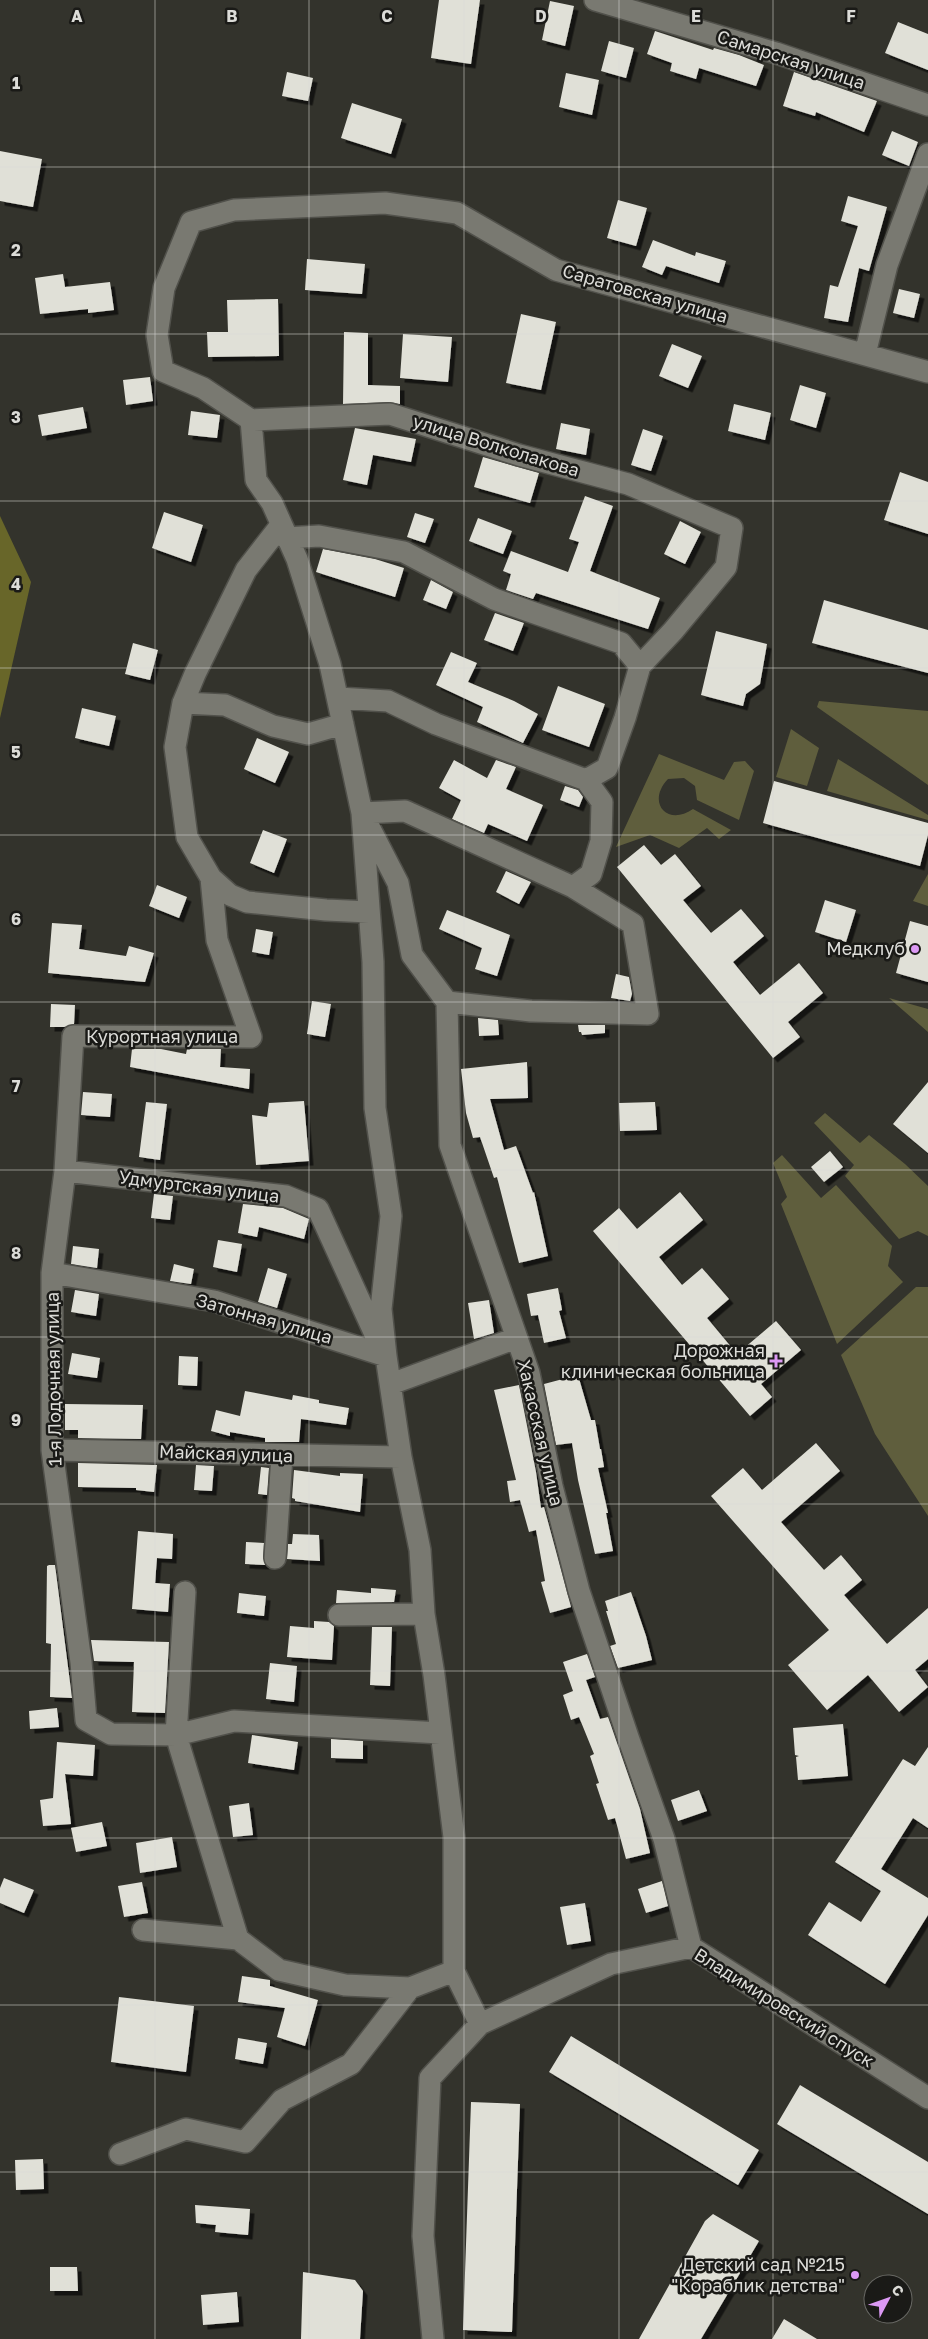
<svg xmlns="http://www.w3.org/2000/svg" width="928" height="2339" viewBox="0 0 928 2339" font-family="'Golos Text',sans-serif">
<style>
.green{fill:#5f5e3d}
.forest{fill:#686629}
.building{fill:#e0e0d7;filter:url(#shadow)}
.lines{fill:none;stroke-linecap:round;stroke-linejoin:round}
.street-casing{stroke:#51514b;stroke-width:24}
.street{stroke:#797971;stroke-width:21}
.grid{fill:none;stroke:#dcdcd8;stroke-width:1;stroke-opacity:0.55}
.poi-dot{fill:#dc99f4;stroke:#1a1a17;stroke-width:2}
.labels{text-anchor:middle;stroke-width:5;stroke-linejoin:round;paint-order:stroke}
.street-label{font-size:18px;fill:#dcdcd8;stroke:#1a1a17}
.poi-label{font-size:18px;fill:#dcdcd8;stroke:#1a1a17;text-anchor:end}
.grid-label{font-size:16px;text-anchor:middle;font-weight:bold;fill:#dcdcd8;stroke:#1a1a17;stroke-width:5;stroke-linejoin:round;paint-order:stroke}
</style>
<defs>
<filter id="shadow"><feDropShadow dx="4.5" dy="4.5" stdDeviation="0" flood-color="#0009"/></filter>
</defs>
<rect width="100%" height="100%" fill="#33332c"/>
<!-- green -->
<path class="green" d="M819,701L928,711V785L817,707Z
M791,729L819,748L807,786L776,777Z
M659,754L724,780L734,762L745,761L754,771L739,820L697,800L695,786L684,778L668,779C646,802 667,827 693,809L731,830L719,839L707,828L679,848L650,835L616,847Z
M838,759L928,815V820L827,791Z
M928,874V906L913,901Z
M889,998L928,1009V1032Z
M825,1113L860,1143L869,1135L905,1164L928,1186V1236L918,1231L899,1239L845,1176L854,1165L814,1123Z
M782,1155L821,1198L836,1185L892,1246L888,1266L903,1282L837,1344L781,1204L787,1197L773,1163Z
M916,1287H928V1516L875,1434L841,1355Z"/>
<!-- forest -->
<path class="forest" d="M0,516L31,582L0,718Z"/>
<!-- building -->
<path class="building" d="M439,0H480L471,64L431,58Z
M550,1L574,6L565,46L542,40Z
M898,22L928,34V70L885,53Z
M655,31L713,50L714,48L739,55L764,65L756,86L699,68L696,79L670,71L672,63L647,54Z
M609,41L634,48L626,78L601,71Z
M287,72L313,78L308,101L282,96Z
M794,72L877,101L864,132L816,112L815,116L783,106Z
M566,73L599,80L592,115L559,107Z
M352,103L402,119L391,154L341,138Z
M892,131L918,142L909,166L882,155Z
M0,151L42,159L33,207L0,201Z
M848,196L887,207L869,271L859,268L848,322L824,318L830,285L838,287L858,226L841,221Z
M618,200L647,208L636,246L607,238Z
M653,240L695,256L696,252L726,261L719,283L666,266L662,275L642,267Z
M307,259L365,264L362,294L305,290Z
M63,274L65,287L110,282L114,310L88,313V309L40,314L35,278Z
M899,289L920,294L914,318L893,313Z
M278,299L279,356L208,357L207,332H228L227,300Z
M521,314L556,322L541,390L506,383Z
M344,332L368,333V385L400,386V404L389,402L343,404Z
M403,334L452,337L448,382L400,378Z
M672,344L702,356L688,388L659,376Z
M150,377L153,401L126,405L123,380Z
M800,385L826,393L816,428L790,420Z
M734,404L771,413L765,440L728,431Z
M83,407L87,428L42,436L38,415Z
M191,411L220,415L217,438L188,435Z
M561,423L590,429L586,455L556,449Z
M355,428L416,439L411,462L373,455L367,485L343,480Z
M643,429L663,436L651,471L631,465Z
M483,457L539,473L530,503L474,487Z
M900,472L928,482V534L884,520Z
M585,496L613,506L590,571L660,598L648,629L536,593L533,599L506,590L511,574L503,571L511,551L568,572L579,542L569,539Z
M164,512L203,525L191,562L152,548Z
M415,513L434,519L425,543L407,537Z
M478,518L512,531L503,554L469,541Z
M680,521L701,532L685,564L664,554Z
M323,549L375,559L404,568L395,597L316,572Z
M431,580L453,592L446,609L423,600Z
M824,600L928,630V673L812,643Z
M495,613L524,623L513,651L484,640Z
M716,631L767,644L760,684L746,694L743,706L701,695Z
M133,643L158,650L150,680L125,674Z
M451,652L477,663L468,682L514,701L538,714L523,743L477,722L483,707L436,685Z
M558,686L605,704L589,747L542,730Z
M82,708L116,716L109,746L75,738Z
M257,738L289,752L275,783L244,769Z
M454,760L487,778L496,760L516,767L506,789L543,805L527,841L488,824L484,833L452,819L461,800L439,788Z
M774,781L928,823V835L920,866L763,823Z
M565,786L578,790L583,797L579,807L560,800Z
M263,830L287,839L274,873L250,863Z
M644,845L661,865L675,854L701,886L683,900L711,933L741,909L764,936L733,962L760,995L799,963L823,993L788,1022L800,1037L773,1058L617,867Z
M506,871L531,882L519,904L496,892Z
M157,885L187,897L179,918L149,906Z
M825,900L856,910L846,942L815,932Z
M447,910L510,935L497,976L475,969L482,948L439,929Z
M910,921L928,926V982L896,973Z
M52,923L82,925L79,949L126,956L129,946L154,953L145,982L48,973Z
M256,929L273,932L269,955L252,952Z
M616,974L629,977L632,994L630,1001L611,998Z
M312,1001L331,1004L325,1037L307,1034Z
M51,1004L75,1005L74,1024L64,1027H50Z
M478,1018L498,1020L499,1035L479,1036Z
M578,1025H605V1033L582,1035L581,1032H579Z
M132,1049H161L186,1054L187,1049H221L220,1067L250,1069L249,1089L130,1067Z
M527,1062L528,1098L490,1099L504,1150L516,1146L533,1193L534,1192L548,1256L519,1263L497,1177L494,1178L480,1137L473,1138L466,1113L461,1069Z
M928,1082V1153L893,1124Z
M83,1092L112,1094L110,1117L81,1115Z
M304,1101L309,1161L256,1165L252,1115L267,1117L269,1103Z
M146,1102L167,1104L160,1160L139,1157Z
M655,1102L657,1130L620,1131L619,1103Z
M830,1151L843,1167L824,1182L811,1167Z
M680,1192L703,1220L659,1257L682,1285L702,1268L729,1299L707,1318L737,1354L776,1321L801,1350L761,1384L772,1397L750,1416L593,1231L619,1208L637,1229Z
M154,1194L173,1196L170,1220L151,1218Z
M243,1204L283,1208L309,1219L304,1239L259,1227L257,1237L238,1233Z
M218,1240L242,1244L237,1272L213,1267Z
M73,1246L99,1249L97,1268L71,1264Z
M174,1264L194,1269L191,1284L170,1281Z
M268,1268L287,1274L277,1308L258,1302Z
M558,1288L562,1310L559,1311L566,1338L544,1343L538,1315L531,1316L527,1294Z
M75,1290L99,1294L96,1316L71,1312Z
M489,1300L494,1333L474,1339L468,1303Z
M72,1353L100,1358L97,1378L68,1374Z
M179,1356L198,1357L197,1386L178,1385Z
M578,1375L591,1420H595L600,1449H601L604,1467L598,1468L608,1513H606L613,1551L595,1554L578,1480L572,1443L556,1445L544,1384Z
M519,1385L536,1472L541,1508L544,1507L571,1607L550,1613L541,1582L545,1581L536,1530L529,1532L520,1500L510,1502L507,1481L516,1480L494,1390Z
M245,1391L292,1400L293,1395L319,1400V1403L349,1408L346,1425L301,1419L299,1442H265V1438L230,1432V1436L211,1431L216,1410L240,1416Z
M65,1404L143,1405L141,1439L78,1438V1430H65Z
M816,1443L840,1471L781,1522L824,1570L841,1555L862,1580L844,1595L887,1644L928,1608V1659L915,1670L928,1687L899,1712L868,1675L827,1710L788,1665L829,1630L711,1496L743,1468L762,1490Z
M78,1463L157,1465L154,1492L136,1490V1488L78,1487Z
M196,1465L214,1466L212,1491L194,1490Z
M261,1467L269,1468L267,1495L258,1494Z
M294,1470L340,1476V1473L363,1474L360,1512L295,1501V1499L292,1498Z
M138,1531L173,1534L172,1559L157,1558L155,1583L170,1584L168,1612L132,1609Z
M293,1534L319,1535L320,1561L287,1559L288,1544H292Z
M246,1542L264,1543L263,1557L265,1565L245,1564Z
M49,1565H55L72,1698L50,1697L51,1644L46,1643L47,1566Z
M371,1588L396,1590L394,1602L336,1603L337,1590L371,1593Z
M631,1592L646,1636L652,1660L618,1668L610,1646L616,1644L606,1611H608L605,1601Z
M239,1593L266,1596L264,1616L237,1613Z
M314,1621L329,1622L334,1626L332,1660L287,1657L290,1626L314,1628Z
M372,1627H392L390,1686L370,1685Z
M91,1640L169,1642L165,1713L132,1712L134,1662L94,1661Z
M587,1654L595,1677L586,1680L600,1719L608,1717L640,1809L650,1853L626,1859L615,1818L608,1820L596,1784L599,1783L590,1756L594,1754L579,1717L571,1720L563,1695L573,1691L563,1662Z
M270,1663L297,1666L294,1702L266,1699Z
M57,1708L59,1727L30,1729L29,1711Z
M843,1724L848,1776L798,1780L796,1757L799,1756L795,1755L793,1728Z
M252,1735L298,1742L294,1770L248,1763Z
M331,1739L363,1741V1759L331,1758Z
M57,1742L95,1745L93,1776L65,1774L71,1824L43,1826L40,1800L53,1798Z
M928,1747V1828L913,1818L881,1869L928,1898V1915L885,1984L808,1935L829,1902L861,1922L881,1891L835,1862L903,1759L915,1766Z
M699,1790L707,1811L678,1821L671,1800Z
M249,1803L253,1835L233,1837L229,1806Z
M102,1822L107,1846L76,1852L71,1828Z
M172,1837L177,1867L140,1873L136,1843Z
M4,1878L34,1890L24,1913L0,1903V1888Z
M662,1881L668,1906L646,1913L638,1889Z
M142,1882L148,1913L124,1917L118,1886Z
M585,1903L591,1941L567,1945L560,1907Z
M242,1976L270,1980V1986L318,2000L305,2046L277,2037L285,2008L238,2002Z
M119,1997L194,2006L186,2072L111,2062Z
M571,2036L759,2150L738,2185L549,2072Z
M238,2038L267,2043L263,2064L235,2059Z
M800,2085L928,2162V2214L777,2124Z
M471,2102L520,2104L512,2332L463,2330Z
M43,2159L44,2189L16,2190L15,2160Z
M195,2205L250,2209L248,2235L215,2232L216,2225L196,2223Z
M713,2214L759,2241L701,2339H639L705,2221Z
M50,2267H77L78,2291H50Z
M303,2272L355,2280L363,2291L360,2339H301Z
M237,2292L239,2322L203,2325L201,2295Z
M784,2319L817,2339H772Z"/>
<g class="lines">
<defs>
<path id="street" d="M595,0L776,53L928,105
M865,354L887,265L928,154
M251,420L390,414L519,455L628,484L732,528L726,567L673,631L640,666L625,718L607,768L586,780
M281,525L246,570L195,674L183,703L175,747L187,837L211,878L230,895L247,902L326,910L369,912
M286,538L319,536L404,552L494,599L621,643L640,666
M338,698L388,701L436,724L586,780
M183,703L225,705L273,726L308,734L343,724
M586,780L602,802L601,841L591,874L573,887L405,811L362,813L398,883L412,955L447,1002L450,1145L529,1373L552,1486L579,1591L628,1737L664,1839L691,1947
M211,878L217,940L251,1037L73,1036L65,1171L52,1273V1450L81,1662L86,1720L111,1734L176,1735L234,1721L440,1733
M447,1002L531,1011L648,1014L633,924L573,887
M65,1171L286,1196L318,1209L379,1343
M52,1273L214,1301L386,1356
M391,1384L516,1338
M52,1450L401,1457
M275,1558L282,1456
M185,1592L176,1735L238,1939L279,1970L345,1985L410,1988L454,1971
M339,1615L424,1614
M143,1930L238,1939
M480,2024L454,1971V1837L434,1675L424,1614L420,1550L401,1457L386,1356L381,1309L391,1216L375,1108L373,962L362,813L330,664L297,559L272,503L256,480L251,420L203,388L163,371L157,335L164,288L191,222L234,210L385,203L457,213L556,270L928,372
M120,2154L186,2129L245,2142L282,2100L351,2064L410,1988
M433,2339L423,2236L430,2078L480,2024L611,1964L691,1947L928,2098"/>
</defs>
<!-- street casing -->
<use href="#street" class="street-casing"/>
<!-- street -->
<use href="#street" class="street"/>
</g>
<!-- grid -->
<path class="grid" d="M155,0V2339M309,0V2339M464,0V2339M619,0V2339M773,0V2339M0,167H928M0,334H928M0,501H928M0,668H928M0,835H928M0,1002H928M0,1170H928M0,1337H928M0,1504H928M0,1671H928M0,1838H928M0,2005H928M0,2172H928"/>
<!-- markers -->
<g class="poi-dot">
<circle cx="915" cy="949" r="5"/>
<path d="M773.5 1353.5h5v5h5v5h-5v5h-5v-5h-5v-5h5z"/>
<circle cx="855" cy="2275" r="5"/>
</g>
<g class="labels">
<!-- street labels -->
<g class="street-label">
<text transform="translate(791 60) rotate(18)" y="6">Самарская улица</text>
<text transform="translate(645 294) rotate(16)" y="6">Саратовская улица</text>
<text transform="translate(496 446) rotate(17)" y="6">улица Волколакова</text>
<text x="162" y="1043">Курортная улица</text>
<text transform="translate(199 1187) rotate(7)" y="6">Удмуртская улица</text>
<text transform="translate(264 1319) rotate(16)" y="6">Затонная улица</text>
<text transform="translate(54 1379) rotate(-91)" y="6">1-я Лодочная улица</text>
<text transform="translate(540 1433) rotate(77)" y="6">Хакасская улица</text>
<text transform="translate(226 1454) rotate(2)" y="6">Майская улица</text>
<text transform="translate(784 2008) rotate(32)" y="6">Владимировский спуск</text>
</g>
<!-- poi labels -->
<g class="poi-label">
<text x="905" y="955">Медклуб</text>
<text x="765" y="1357">Дорожная<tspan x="765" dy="21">клиническая больница</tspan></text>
<text x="845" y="2271">Детский сад №215<tspan x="845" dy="21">"Кораблик детства"</tspan></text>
</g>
</g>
<g class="grid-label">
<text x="77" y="22">A</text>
<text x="232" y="22">B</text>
<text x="387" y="22">C</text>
<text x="541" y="22">D</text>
<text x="696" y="22">E</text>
<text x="851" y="22">F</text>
<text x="16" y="89">1</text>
<text x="16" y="256">2</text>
<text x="16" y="423">3</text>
<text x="16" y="590">4</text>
<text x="16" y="758">5</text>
<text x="16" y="925">6</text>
<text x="16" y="1092">7</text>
<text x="16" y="1259">8</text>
<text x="16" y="1426">9</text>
</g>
<!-- north arrow -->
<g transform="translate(888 2299) rotate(49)"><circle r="24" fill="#1a1a17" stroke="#686864"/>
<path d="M0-4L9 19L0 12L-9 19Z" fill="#dc99f4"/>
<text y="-8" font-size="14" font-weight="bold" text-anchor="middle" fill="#dcdcd8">С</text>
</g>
</svg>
